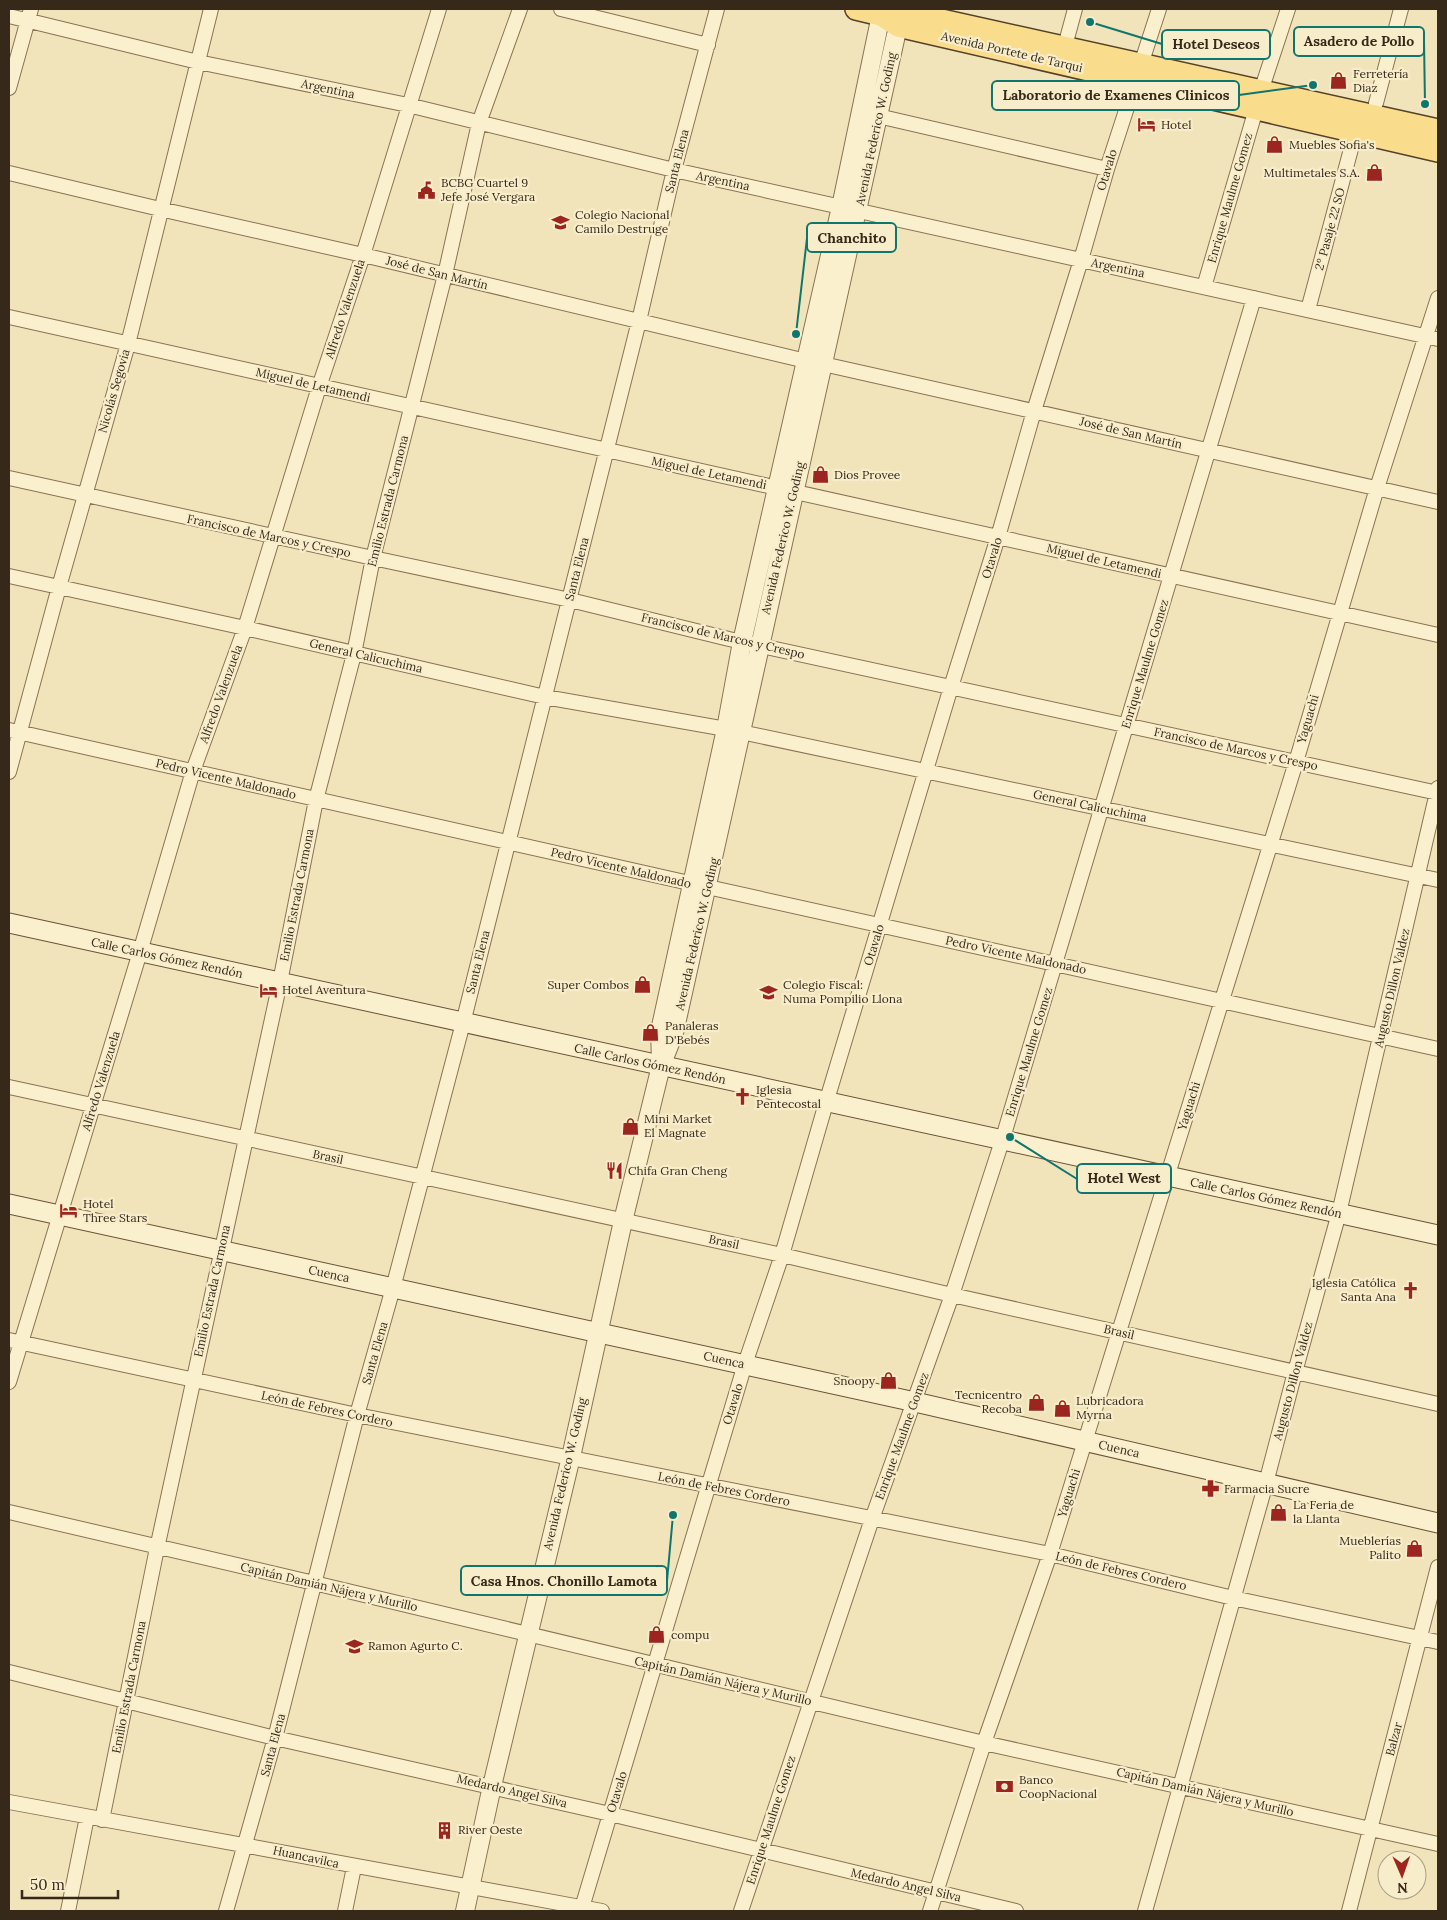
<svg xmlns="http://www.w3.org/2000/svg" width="1447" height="1920" viewBox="0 0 1447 1920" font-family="Lora,serif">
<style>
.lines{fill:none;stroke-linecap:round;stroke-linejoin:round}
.minor-casing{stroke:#897353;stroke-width:16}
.tertiary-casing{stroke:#897353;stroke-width:20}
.secondary-casing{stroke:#6a5337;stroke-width:21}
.primary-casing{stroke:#554028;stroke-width:24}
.minor{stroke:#fbf0cd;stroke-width:14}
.tertiary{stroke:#fbf0cd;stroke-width:18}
.secondary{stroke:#fbf0cd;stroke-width:19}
.primary{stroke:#f9dd8d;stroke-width:21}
.labels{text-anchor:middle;stroke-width:4.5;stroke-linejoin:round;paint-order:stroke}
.street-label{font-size:12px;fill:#36291a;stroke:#f8edca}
.poi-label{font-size:12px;fill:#36291a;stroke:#f8edca;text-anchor:start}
.leader{fill:none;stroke:#0f766e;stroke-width:2}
.callout-dot{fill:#0f766e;stroke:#f8edca;stroke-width:2}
.callout{fill:#f8edca;stroke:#0f766e;stroke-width:2}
.callout-label{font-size:14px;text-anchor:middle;font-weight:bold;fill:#36291a}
</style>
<rect width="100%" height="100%" fill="#f1e4ba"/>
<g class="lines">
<defs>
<path id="minor" d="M561,9L708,45
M9,16L198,62L408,105L674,170L1438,339
M1065,46L1075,9
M9,88L31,9
M1261,91L1288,9
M1376,103L1401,9
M878,116L1107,169
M9,173L160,209L363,255L806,361
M1204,287L1256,109
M1308,310L1351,149
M9,317L1438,635
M823,364L1438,502
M9,478L373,558L570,600L729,639L1438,793
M9,576L245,628L545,697L726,729
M9,730L676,880L1438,1049
M741,732L1438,880
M9,772L59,587L128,344L211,9
M9,1087L782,1255L952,1295L1438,1404
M9,1340L357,1415L1050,1554L1233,1598L1438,1642
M9,1382L140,952L193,771L245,628L319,387L363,255L439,9
M9,1512L314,1583L984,1743L1438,1844
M9,1672L275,1738L610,1814L1016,1911
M9,1802L602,1911
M102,1820L156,1553L280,982L316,800L354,654L373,558L445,275L479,123L520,9
M68,1911L87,1817
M226,1911L275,1738L357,1415L393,1288L463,1023L639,321L674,170L717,9
M345,1911L354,1867
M581,1911L745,1364L782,1255L826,1103L951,687L998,537L1034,411L1081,260L1107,169L1159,9
M741,1911L872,1519L952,1295L1002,1141L1254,298
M930,1911L984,1743L1050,1554L1296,762L1377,488L1438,298
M1145,1911L1266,1483L1295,1372L1339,1213L1438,788
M1349,1911L1438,1567"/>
<path id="tertiary" d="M661,1061L660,1031L726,729L742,642L841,207L881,15
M465,1911L492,1786L571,1457L623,1221L661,1066L674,1033L898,26"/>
<path id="secondary" d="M9,923L1438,1235
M9,1204L915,1402L1438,1523"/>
<path id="primary" d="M856,9L881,15L898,26L1438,151
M881,15L901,11L1438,130"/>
</defs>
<!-- minor casing -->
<use href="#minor" class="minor-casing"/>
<!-- tertiary casing -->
<use href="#tertiary" class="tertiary-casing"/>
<!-- secondary casing -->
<use href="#secondary" class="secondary-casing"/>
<!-- primary casing -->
<use href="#primary" class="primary-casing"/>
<!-- minor -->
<use href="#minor" class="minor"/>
<!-- tertiary -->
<use href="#tertiary" class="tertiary"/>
<!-- secondary -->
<use href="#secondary" class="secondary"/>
<!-- primary -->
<use href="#primary" class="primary"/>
</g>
<!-- icons -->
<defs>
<symbol id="shop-bare" viewBox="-9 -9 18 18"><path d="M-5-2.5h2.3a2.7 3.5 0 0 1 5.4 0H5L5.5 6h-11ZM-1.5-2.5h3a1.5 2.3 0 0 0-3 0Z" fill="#9c251f" stroke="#f8edca" stroke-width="2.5" paint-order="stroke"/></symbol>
<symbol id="hotel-bare" viewBox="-9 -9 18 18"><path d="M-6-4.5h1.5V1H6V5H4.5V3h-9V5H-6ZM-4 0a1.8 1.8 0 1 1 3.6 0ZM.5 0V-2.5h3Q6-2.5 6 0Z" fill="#9c251f" stroke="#f8edca" stroke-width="2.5" paint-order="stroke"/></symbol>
<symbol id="civic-bare" viewBox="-9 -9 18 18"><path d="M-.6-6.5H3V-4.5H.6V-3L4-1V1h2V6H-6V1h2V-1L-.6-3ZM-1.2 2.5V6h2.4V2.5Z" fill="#9c251f" stroke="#f8edca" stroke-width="2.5" paint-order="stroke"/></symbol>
<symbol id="school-bare" viewBox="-9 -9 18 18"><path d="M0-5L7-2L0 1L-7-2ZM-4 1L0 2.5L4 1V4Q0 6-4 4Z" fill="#9c251f" stroke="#f8edca" stroke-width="2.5" paint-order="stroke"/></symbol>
<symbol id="church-bare" viewBox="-9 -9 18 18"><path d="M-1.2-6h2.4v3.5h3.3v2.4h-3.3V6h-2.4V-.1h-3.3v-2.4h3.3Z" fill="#9c251f" stroke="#f8edca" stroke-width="2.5" paint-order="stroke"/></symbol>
<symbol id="restaurant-bare" viewBox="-9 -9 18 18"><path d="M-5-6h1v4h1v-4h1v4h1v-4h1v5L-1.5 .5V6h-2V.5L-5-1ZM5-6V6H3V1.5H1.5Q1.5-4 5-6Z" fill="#9c251f" stroke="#f8edca" stroke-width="2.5" paint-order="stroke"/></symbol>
<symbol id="pharmacy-bare" viewBox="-9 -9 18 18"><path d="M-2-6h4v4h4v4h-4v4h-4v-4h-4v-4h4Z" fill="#9c251f" stroke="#f8edca" stroke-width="2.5" paint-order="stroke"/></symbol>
<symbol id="bank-bare" viewBox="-9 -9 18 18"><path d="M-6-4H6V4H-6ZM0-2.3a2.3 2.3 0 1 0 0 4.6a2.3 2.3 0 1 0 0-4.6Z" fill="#9c251f" stroke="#f8edca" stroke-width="2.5" paint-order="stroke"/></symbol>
<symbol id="building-bare" viewBox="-9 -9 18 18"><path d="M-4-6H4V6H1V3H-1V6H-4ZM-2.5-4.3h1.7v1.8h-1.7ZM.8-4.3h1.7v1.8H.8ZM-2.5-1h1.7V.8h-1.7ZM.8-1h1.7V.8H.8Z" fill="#9c251f" stroke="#f8edca" stroke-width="2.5" paint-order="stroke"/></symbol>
</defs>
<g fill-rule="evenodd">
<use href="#shop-bare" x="1326" y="68" width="25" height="25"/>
<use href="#hotel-bare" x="1134" y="112" width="25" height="25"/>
<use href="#shop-bare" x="1262" y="132" width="25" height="25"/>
<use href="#shop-bare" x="1362" y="160" width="25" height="25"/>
<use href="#civic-bare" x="414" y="178" width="25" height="25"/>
<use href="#school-bare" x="548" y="210" width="25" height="25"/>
<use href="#shop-bare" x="808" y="462" width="25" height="25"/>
<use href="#shop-bare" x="630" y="972" width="25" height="25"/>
<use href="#hotel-bare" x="256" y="978" width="25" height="25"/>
<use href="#school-bare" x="756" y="980" width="25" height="25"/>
<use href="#shop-bare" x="638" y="1020" width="25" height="25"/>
<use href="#church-bare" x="730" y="1084" width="25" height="25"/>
<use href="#shop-bare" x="618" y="1114" width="25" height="25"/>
<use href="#restaurant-bare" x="602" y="1158" width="25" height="25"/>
<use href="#hotel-bare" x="56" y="1198" width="25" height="25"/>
<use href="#church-bare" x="1398" y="1278" width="25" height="25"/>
<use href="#shop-bare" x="876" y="1368" width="25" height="25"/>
<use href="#shop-bare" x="1024" y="1390" width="25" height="25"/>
<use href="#shop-bare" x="1050" y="1396" width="25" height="25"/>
<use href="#pharmacy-bare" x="1198" y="1476" width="25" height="25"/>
<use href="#shop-bare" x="1266" y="1500" width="25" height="25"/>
<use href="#shop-bare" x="1402" y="1536" width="25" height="25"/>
<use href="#shop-bare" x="644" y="1622" width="25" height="25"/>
<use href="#school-bare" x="342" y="1634" width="25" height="25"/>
<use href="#bank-bare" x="992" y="1774" width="25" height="25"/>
<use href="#building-bare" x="432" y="1818" width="25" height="25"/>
</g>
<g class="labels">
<!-- street labels -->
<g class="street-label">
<text transform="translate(1012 52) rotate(13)" y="4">Avenida Portete de Tarqui</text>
<text transform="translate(328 89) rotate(12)" y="4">Argentina</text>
<text transform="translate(876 129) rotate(-78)" y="4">Avenida Federico W. Goding</text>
<text transform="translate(677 161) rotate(-76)" y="4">Santa Elena</text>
<text transform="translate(1107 170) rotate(-73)" y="4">Otavalo</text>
<text transform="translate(723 181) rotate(12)" y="4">Argentina</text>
<text transform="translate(1230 198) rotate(-74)" y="4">Enrique Maulme Gomez</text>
<text transform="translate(1330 229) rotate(-75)" y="4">2º Pasaje 22 SO</text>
<text transform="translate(1118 268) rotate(12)" y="4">Argentina</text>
<text transform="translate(437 273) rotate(14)" y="4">José de San Martín</text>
<text transform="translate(345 309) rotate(-72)" y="4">Alfredo Valenzuela</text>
<text transform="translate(313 385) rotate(13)" y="4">Miguel de Letamendi</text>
<text transform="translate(114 391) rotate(-74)" y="4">Nicolás Segovia</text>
<text transform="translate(1131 433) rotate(13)" y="4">José de San Martín</text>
<text transform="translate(709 473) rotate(12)" y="4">Miguel de Letamendi</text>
<text transform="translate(388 501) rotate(-76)" y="4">Emilio Estrada Carmona</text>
<text transform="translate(269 536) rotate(12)" y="4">Francisco de Marcos y Crespo</text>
<text transform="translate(783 538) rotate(-77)" y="4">Avenida Federico W. Goding</text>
<text transform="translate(992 558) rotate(-73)" y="4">Otavalo</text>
<text transform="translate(1104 561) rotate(13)" y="4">Miguel de Letamendi</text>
<text transform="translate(577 569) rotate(-76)" y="4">Santa Elena</text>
<text transform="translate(723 636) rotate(13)" y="4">Francisco de Marcos y Crespo</text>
<text transform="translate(366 656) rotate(13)" y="4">General Calicuchima</text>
<text transform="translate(1145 664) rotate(-73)" y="4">Enrique Maulme Gomez</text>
<text transform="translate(221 694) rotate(-70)" y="4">Alfredo Valenzuela</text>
<text transform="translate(1308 719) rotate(-74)" y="4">Yaguachi</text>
<text transform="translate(1236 749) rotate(12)" y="4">Francisco de Marcos y Crespo</text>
<text transform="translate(226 779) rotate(13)" y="4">Pedro Vicente Maldonado</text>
<text transform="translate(1090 806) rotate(12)" y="4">General Calicuchima</text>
<text transform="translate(621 868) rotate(13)" y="4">Pedro Vicente Maldonado</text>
<text transform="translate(297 895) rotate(-79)" y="4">Emilio Estrada Carmona</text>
<text transform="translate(697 934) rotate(-77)" y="4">Avenida Federico W. Goding</text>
<text transform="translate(874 945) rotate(-73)" y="4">Otavalo</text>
<text transform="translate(1016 955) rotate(12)" y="4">Pedro Vicente Maldonado</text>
<text transform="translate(167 958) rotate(12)" y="4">Calle Carlos Gómez Rendón</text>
<text transform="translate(478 962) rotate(-76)" y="4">Santa Elena</text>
<text transform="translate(1392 988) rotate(-77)" y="4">Augusto Dillon Valdez</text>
<text transform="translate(1029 1052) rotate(-73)" y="4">Enrique Maulme Gomez</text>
<text transform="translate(650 1064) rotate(12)" y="4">Calle Carlos Gómez Rendón</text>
<text transform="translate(101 1081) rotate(-73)" y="4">Alfredo Valenzuela</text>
<text transform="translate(1189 1106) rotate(-73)" y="4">Yaguachi</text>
<text transform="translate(328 1157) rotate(12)" y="4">Brasil</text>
<text transform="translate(1266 1198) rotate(12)" y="4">Calle Carlos Gómez Rendón</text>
<text transform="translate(724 1242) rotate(12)" y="4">Brasil</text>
<text transform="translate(329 1274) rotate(12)" y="4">Cuenca</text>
<text transform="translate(212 1291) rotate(-78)" y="4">Emilio Estrada Carmona</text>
<text transform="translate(1119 1332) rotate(13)" y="4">Brasil</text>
<text transform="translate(375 1353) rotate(-74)" y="4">Santa Elena</text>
<text transform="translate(724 1360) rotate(12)" y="4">Cuenca</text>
<text transform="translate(1293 1381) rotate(-75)" y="4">Augusto Dillon Valdez</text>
<text transform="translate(733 1404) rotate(-73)" y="4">Otavalo</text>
<text transform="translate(327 1409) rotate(12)" y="4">León de Febres Cordero</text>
<text transform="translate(902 1436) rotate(-70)" y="4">Enrique Maulme Gomez</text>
<text transform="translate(1119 1449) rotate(13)" y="4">Cuenca</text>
<text transform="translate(565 1474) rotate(-77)" y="4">Avenida Federico W. Goding</text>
<text transform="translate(724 1489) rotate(11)" y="4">León de Febres Cordero</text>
<text transform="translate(1069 1493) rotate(-73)" y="4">Yaguachi</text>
<text transform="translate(1121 1571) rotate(13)" y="4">León de Febres Cordero</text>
<text transform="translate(329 1587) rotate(13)" y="4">Capitán Damián Nájera y Murillo</text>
<text transform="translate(723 1681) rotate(13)" y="4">Capitán Damián Nájera y Murillo</text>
<text transform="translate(129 1687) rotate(-79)" y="4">Emilio Estrada Carmona</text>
<text transform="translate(1394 1739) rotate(-75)" y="4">Balzar</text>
<text transform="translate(273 1745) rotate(-75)" y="4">Santa Elena</text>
<text transform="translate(512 1791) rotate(13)" y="4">Medardo Angel Silva</text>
<text transform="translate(617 1792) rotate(-73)" y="4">Otavalo</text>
<text transform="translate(1205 1792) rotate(13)" y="4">Capitán Damián Nájera y Murillo</text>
<text transform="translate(771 1820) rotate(-72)" y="4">Enrique Maulme Gomez</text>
<text transform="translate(306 1857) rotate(12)" y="4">Huancavilca</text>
<text transform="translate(906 1885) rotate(13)" y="4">Medardo Angel Silva</text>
</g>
<!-- poi labels -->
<g class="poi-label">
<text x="1353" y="78">Ferretería<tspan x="1353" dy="14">Diaz</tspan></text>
<text x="1161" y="129">Hotel</text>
<text x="1289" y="149">Muebles Sofia's</text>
<text x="1360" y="177" text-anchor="end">Multimetales S.A.</text>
<text x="441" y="187">BCBG Cuartel 9<tspan x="441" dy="14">Jefe José Vergara</tspan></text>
<text x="575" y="219">Colegio Nacional<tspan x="575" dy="14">Camilo Destruge</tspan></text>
<text x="834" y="479">Dios Provee</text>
<text x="629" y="989" text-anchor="end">Super Combos</text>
<text x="783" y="989">Colegio Fiscal:<tspan x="783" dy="14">Numa Pompilio Llona</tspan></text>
<text x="282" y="994">Hotel Aventura</text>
<text x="665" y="1030">Panaleras<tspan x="665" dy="14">D'Bebés</tspan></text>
<text x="756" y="1094">Iglesia<tspan x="756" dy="14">Pentecostal</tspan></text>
<text x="644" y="1123">Mini Market<tspan x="644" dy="14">El Magnate</tspan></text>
<text x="628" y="1175">Chifa Gran Cheng</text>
<text x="83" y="1208">Hotel<tspan x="83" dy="14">Three Stars</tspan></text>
<text x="1396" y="1287" text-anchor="end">Iglesia Católica<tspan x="1396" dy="14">Santa Ana</tspan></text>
<text x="875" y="1385" text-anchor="end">Snoopy</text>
<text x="1022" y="1399" text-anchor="end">Tecnicentro<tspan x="1022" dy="14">Recoba</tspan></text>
<text x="1076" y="1405">Lubricadora<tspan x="1076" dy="14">Myrna</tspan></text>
<text x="1224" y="1493">Farmacia Sucre</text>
<text x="1293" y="1509">La Feria de<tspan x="1293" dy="14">la Llanta</tspan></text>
<text x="1401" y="1545" text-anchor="end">Mueblerías<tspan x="1401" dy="14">Palito</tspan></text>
<text x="671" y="1639">compu</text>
<text x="368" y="1650">Ramon Agurto C.</text>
<text x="1019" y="1784">Banco<tspan x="1019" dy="14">CoopNacional</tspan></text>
<text x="458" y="1834">River Oeste</text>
</g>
</g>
<!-- callouts -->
<path class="leader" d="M1425 104L1424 41M1090 22L1162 44M1313 85L1239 95M796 334L807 238M1010 1137L1077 1179M673 1515L667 1581"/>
<g class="callout-dot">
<circle cx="1425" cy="104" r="5"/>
<circle cx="1090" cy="22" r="5"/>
<circle cx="1313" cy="85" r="5"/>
<circle cx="796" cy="334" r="5"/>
<circle cx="1010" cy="1137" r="5"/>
<circle cx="673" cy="1515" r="5"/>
</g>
<g class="callout">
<rect x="1294" y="27" width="130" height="29" rx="5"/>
<rect x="1162" y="30" width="108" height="29" rx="5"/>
<rect x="992" y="81" width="247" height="29" rx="5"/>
<rect x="807" y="223" width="89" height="29" rx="5"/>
<rect x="1077" y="1164" width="94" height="29" rx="5"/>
<rect x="461" y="1566" width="206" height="29" rx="5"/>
</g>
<g class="callout-label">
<text x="1359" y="46">Asadero de Pollo</text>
<text x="1216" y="49">Hotel Deseos</text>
<text x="1116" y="100">Laboratorio de Examenes Clinicos</text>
<text x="852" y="243">Chanchito</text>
<text x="1124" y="1183">Hotel West</text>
<text x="564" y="1586">Casa Hnos. Chonillo Lamota</text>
</g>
<!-- border -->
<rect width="1447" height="1920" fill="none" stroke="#36291a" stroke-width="20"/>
<!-- north arrow -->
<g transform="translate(1402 1875) rotate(178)"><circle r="24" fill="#f8edca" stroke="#aa9f84"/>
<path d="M0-4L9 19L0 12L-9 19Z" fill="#9c251f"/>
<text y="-8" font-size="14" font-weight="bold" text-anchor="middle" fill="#36291a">N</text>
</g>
<!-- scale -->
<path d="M22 1890v8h96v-8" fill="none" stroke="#36291a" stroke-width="2.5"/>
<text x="30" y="1890" font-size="15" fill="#36291a" stroke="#f8edca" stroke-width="4" paint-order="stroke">50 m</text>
</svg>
